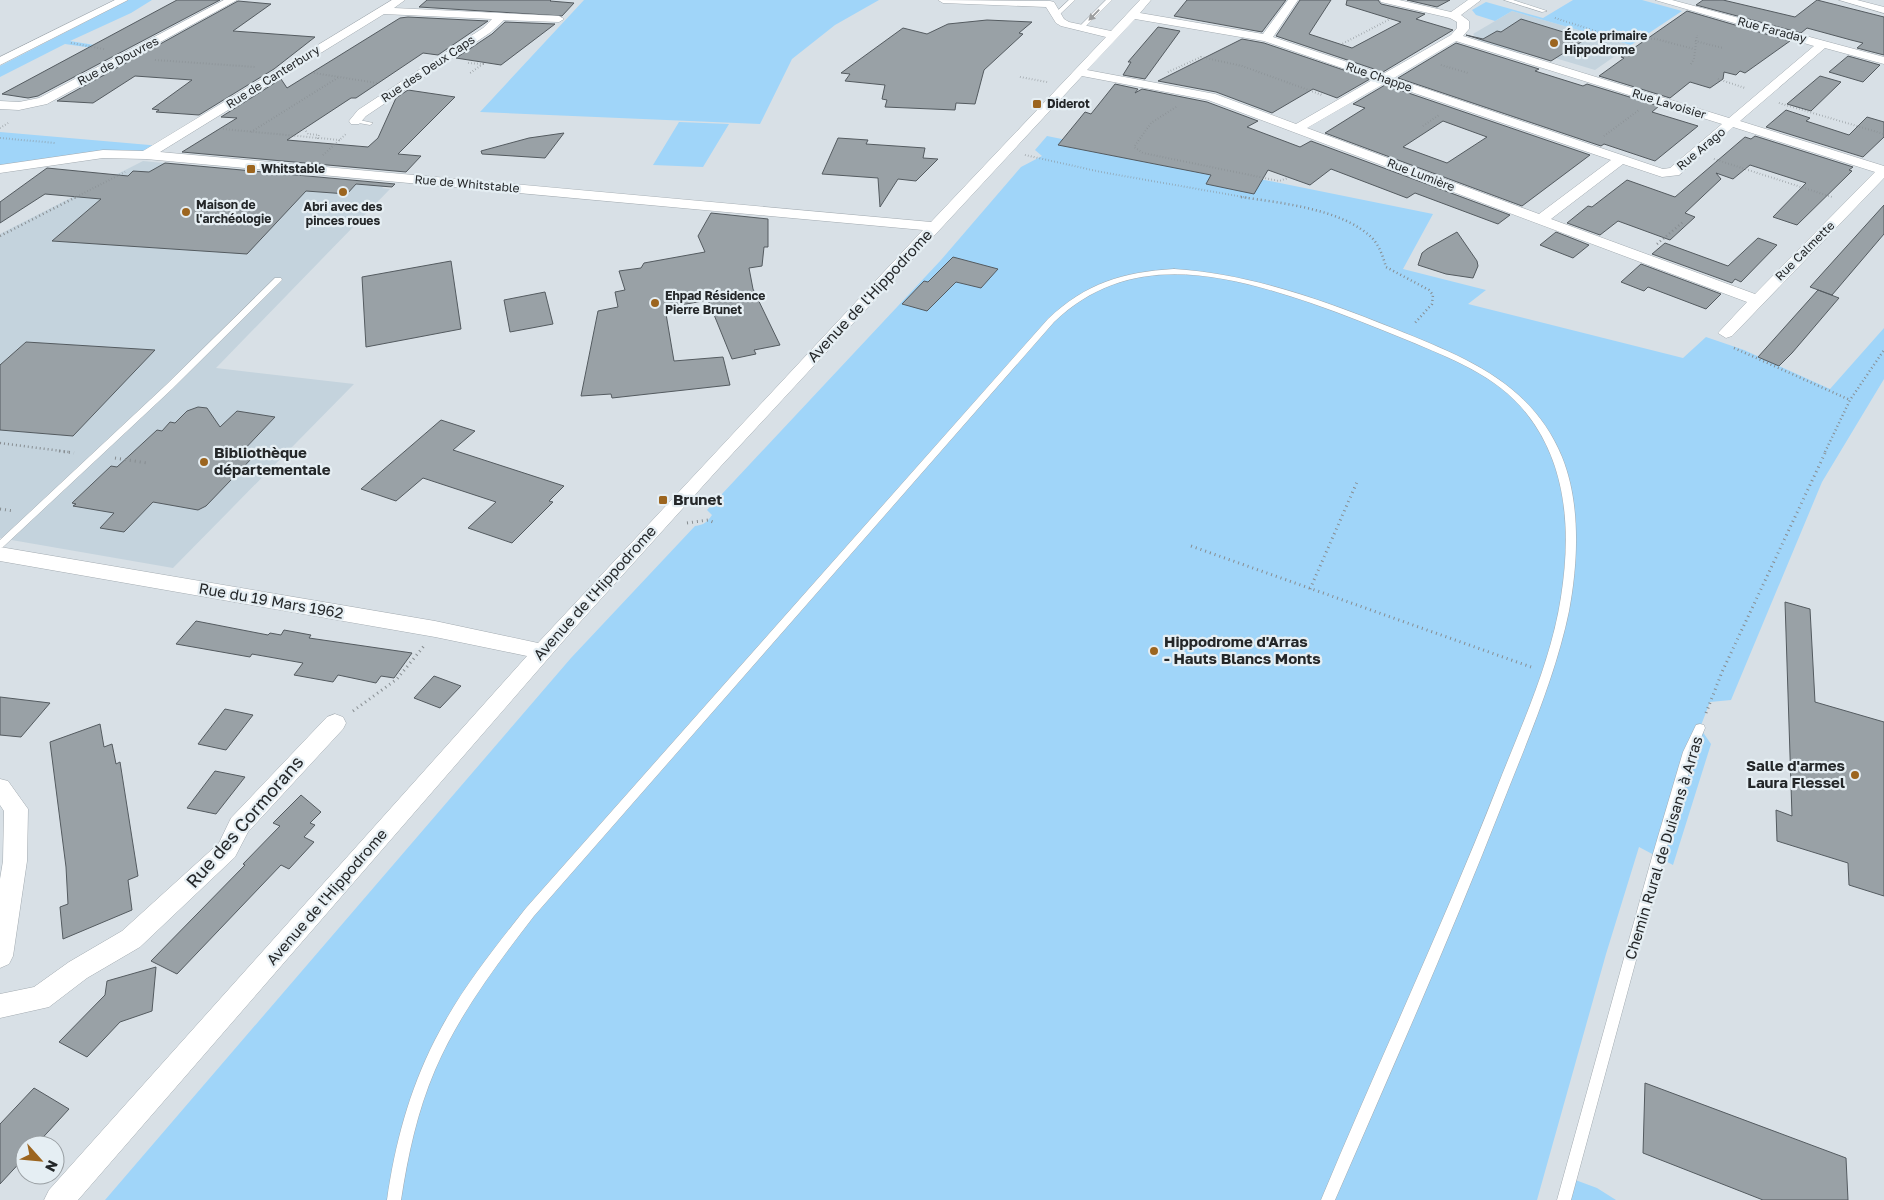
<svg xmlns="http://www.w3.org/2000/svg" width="1884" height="1200" viewBox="0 0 1884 1200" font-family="'Golos Text',sans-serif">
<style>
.built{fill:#c4d3dd}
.green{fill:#a0d5f9}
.building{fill:#99a1a6;stroke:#545b60;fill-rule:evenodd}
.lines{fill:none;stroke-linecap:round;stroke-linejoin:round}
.service-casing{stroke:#a3abb1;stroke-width:1}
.minor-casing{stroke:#a3abb1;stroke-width:1}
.path-far2{stroke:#878d91;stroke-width:2;stroke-dasharray:0.5 2.5;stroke-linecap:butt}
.path-far1{stroke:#878d91;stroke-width:2.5;stroke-dasharray:1 3;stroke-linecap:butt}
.path{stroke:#878d91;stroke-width:3;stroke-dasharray:1 4;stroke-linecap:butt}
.service{fill:#fff;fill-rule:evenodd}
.minor{fill:#fff;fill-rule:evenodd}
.oneway{fill:#9c9e9f}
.poi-dot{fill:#9c651f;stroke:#e5eef3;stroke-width:2}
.labels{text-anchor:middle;stroke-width:4.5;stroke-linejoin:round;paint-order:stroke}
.far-street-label{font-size:12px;fill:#242729;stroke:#e5eef3}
.far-poi-label{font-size:12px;font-weight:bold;fill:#242729;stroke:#e5eef3;text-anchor:start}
.street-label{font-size:15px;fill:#242729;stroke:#e5eef3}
.poi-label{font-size:15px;font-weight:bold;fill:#242729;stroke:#e5eef3;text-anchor:start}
.near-street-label{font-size:18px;fill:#242729;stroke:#e5eef3}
</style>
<rect width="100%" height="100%" fill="#d8e0e6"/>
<!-- built -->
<path class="built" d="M1512,11L1631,45L1595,70L1535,52L1521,53L1478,40L1473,34Z
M143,161L386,184L382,188L390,189L216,368L354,384L173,568L0,538V234Z"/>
<!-- green -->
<path class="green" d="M128,0H152L131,13L70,41L125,50L120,52L65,44L0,77V66Z
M584,0H879L835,25L792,59L760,124L480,112Z
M1573,0H1642L1682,11L1631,45L1512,11L1495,21L1476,15L1472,10L1486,2L1543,18Z
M679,122L729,124L703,167L653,165Z
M0,132L161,146L146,155L103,154L0,169Z
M1047,136L1433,214L1403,269L1486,290L1468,304L1683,358L1706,337L1744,350L1830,389L1884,328V379L1822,482L1731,700L1710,702L1700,728L1711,744L1673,865L1639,847L1606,954L1537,1200H105L571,658L695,526C704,525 707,522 712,515L707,510L941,260L1021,167L1042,156L1035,150Z
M1570,1178L1597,1188L1616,1200H1564Z"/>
<!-- building -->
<path class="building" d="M177,0H220L38,96L28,98L2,94Z
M427,0H551L550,1L574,3L562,16L419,7Z
M1187,0H1286L1262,32L1174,16Z
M1300,0H1331L1309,34L1352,48L1401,22L1346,5L1347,0H1378L1381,4L1425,14L1416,19L1453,30L1383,72L1276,36Z
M1407,0H1450L1437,7Z
M1703,0H1723L1795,17L1817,0L1884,17V55L1857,48L1863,43L1851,40L1807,28L1801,33L1696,5Z
M238,1L271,4L233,31L315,37L274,69L199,115L156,112L159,110L152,109L192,80L135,76L93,103L57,101Z
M1687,11L1790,41L1745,73L1740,71L1736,75L1724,72L1723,79L1710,88L1690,82L1670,98L1599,76L1624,58L1621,57Z
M408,17L488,21L438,55L423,53L356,98H351L287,140L368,147L378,138L396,98L408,90L455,97L398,154L421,156L406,172L182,152L237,118L221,117L281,79L287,88L400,18Z
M1521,19L1586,39L1551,61L1466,35L1483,39L1497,31L1501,32Z
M987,20L1032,22L1019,33L1023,34L984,70L975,104L956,103L955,110L885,107L887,100L882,99L885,85L845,81L850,74L841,73L903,28L927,34L948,24Z
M505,22L555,24L501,65L456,58L492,34Z
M1158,27L1180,31L1145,79L1123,75L1131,62H1128Z
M1242,39L1264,43L1370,79L1337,98L1313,89L1272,113L1216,92L1158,81Z
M1456,43L1539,69L1535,71L1583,86L1587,84L1659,106L1652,112L1698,126L1655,161L1604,144L1601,146L1398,78Z
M1848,56L1880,65L1863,82L1829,72Z
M1820,76L1841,82L1811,111L1787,104Z
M1115,84L1138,89L1135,93L1142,89L1207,102L1258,121L1247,127L1300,147L1311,141L1510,215L1498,224L1415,193L1407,198L1331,169L1310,185L1268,170L1254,194L1206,184L1211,175L1058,145L1085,112L1091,114Z
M1385,85L1590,155L1522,206L1325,133L1365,108L1353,104ZM1443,121L1487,137L1447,163L1403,147Z
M1786,110L1810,118L1806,121L1849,135L1867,117L1884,122V137L1863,157L1766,127Z
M564,133L545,158L482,154L481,151L529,138Z
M1755,136L1853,167L1849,170L1852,171L1797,225L1773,217L1806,183L1750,165L1733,179L1716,173L1721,179L1685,213L1695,217L1670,240L1618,221L1600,235L1567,223L1588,206L1592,207L1627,180L1675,197L1745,137L1751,139Z
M838,138L868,140L866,144L925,148L923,158L938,159L916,181L898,179L880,207L878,178L822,174Z
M165,163L395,184L392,187L356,184L347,194L306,191L247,254L52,241L101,199L45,194L0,223V202L47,168L128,176L133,171L149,172Z
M1884,205V234L1832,295L1810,287Z
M711,213L768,219V247H764L762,266L749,268L753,289L780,345L754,350L756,354L732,359L708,300L665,308L674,361L723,357L730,385L612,398L611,394L581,396L598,311L618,307L615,292L625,290L619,271L641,268L644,263L705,252L698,236Z
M1457,232L1477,261L1478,266L1473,278L1446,274L1418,265L1422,253L1427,249Z
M1556,232L1589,245L1573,258L1540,245Z
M1758,238L1777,245L1741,282L1735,279L1732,283L1652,254L1665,243L1728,266Z
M953,257L998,269L981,288L956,282L927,311L902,304L924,281L928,282Z
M451,261L461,329L366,347L362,277Z
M1641,264L1721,294L1706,309L1648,287L1644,291L1621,282Z
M1818,290L1839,298L1792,353L1779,366L1758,357Z
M545,292L553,324L510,332L504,300Z
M26,342L155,350L73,436L0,430V365Z
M198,407L207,408L220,427L237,411L275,417L240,454L254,456L206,506L198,510L153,502L124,532L100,528L114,513L73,506L76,504L72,503L111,466L117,467L157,430L162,431L170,422L175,423L187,411Z
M441,420L475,431L453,450L564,486L549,501L553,502L512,543L468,528L496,502L423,478L396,501L361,489Z
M1785,602L1810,609L1815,702L1884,722V896L1849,885L1848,863L1777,841L1776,810L1792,816Z
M196,621L268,635L270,633L281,635L284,630L311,635L309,638L412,653L394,678L381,676L376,683L338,675L333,682L294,675L303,663L252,654L250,657L176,644Z
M434,676L461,686L440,708L414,698Z
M0,697L50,703L21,737L0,735Z
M225,709L253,715L226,750L198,744Z
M100,724L104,747L112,744L116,764L120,762L138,876L128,880L132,910L63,939L60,907L68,904L66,867L50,742Z
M215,771L245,777L216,814L187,808Z
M301,795L321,812L310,823L315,825L304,837L314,842L289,869L281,865L177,974L151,961L245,865L243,864L280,826L273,823Z
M156,967L152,1011L120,1022L87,1057L59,1042L105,995L107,981Z
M1645,1083L1846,1158L1848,1200H1763L1643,1153Z
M34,1088L69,1109L36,1145H25V1157L0,1184V1124Z"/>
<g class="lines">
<defs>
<path id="service" d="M1069,0H1075L1058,16H1054V14Z
M1106,0H1112L1082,30H1078V28Z
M1504,0H1513L1547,11L1542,12Z
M355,119L373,123L370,125L353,122V120Z
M1174,269C1251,274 1323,300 1395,329C1464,357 1531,382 1562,457C1581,504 1578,563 1569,611C1556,675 1526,744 1502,805C1450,938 1392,1069 1335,1200H1321C1379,1061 1443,925 1498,785C1522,724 1551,662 1561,597C1571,534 1568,466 1527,414C1498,376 1450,358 1407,340C1375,327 1343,314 1311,303C1222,273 1129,250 1054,322L534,916C497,964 459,1014 435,1070C417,1112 408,1155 401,1200H387C395,1144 409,1091 435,1040C459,992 493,950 526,908L1048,319C1086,283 1123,272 1174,269Z
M275,278H281L282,280L172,389L3,547L0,548V540L166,385Z
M1700,724L1704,725L1705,728L1695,752L1664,857L1571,1200H1557L1652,857L1683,752L1696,725Z"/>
<path id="minor" d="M115,0H128L0,65V57Z
M224,0H237L47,104L19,110L0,109V101L19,102L39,98Z
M392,0H405L394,8L559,16L564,19L559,22L504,20L491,32L366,116L359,124H351L349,121L358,110L483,28L492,19L384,14L160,152L931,222L1106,37L1061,26L1056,23L1046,7L943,3L938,0L1050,1L1054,2L1064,19L1069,22L1111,31L1140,0H1151L1140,13L1263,34L1288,0H1298L1273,37L1383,74L1451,35L1457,28V22L1450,18L1381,2L1380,0H1399L1451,12L1468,0H1481L1461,15L1469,21V29L1463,36L1729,118L1814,46L1655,0H1672L1884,57V64L1825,48L1740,121L1884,166V178L1732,336L1726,338L1718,333L1747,302L1208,100L1082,76L721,466L572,631L78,1200H44L49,1190L527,656L435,637L0,561V547L435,621L538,643L923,230L146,159L103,158L0,173V165L103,150L143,151ZM1135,19L1264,41L1374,79L1296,124L1215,94L1087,70ZM1456,41L1722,124L1670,168L1663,169L1394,78ZM1385,83L1611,160L1539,214L1307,128ZM1733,127L1875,172L1755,294L1551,219L1623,164L1662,177L1679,175Z
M1839,0H1857L1884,7V13Z
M335,714L343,717L346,723L343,729L248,832L235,857L140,947L87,978L49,1007L0,1018V994L34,987L69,962L122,931L219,843L231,818L327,717Z
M0,779L8,781L28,809L27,861L13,956L9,964L0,968V879L3,861L4,811L0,805Z"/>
</defs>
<!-- service casing -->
<use href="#service" class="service-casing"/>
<!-- minor casing -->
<use href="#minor" class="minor-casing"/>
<!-- path-far2 -->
<path class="path-far2" d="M1555,18L1611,36L1656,39L1694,49
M1695,41L1723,48
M71,43L104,49
M1340,45L1392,18
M155,60L256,67
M468,63L483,64L470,73
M1691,64L1694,59L1697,35
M1441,65L1468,73
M1168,72L1201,57L1242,66L1322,95
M314,73L377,83
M1020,77L1047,82
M1718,79L1745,88
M1779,103L1884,134
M1176,107L1151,123L1134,147L1143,153L1279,181L1288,178
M1423,126L1439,115
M0,128L8,123
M223,129L340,140
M306,131L308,134L319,135L317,139
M251,132L339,77
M1604,136L1639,110
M0,138L55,143
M323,155L346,134
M1025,155L1101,172L1249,198
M1714,159L1832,197
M74,198L125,172"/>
<!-- path-far1 -->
<path class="path-far1" d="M1241,197C1281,203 1344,209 1373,239C1380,247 1383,257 1386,267L1429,290L1433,295L1432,304L1414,324
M0,236L76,197
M1657,244L1683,222
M1734,348L1850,400
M0,443L69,452
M1825,452L1850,400L1884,350"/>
<!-- path -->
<path class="path" d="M59,451L74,453
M115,458L147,463
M0,509L14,511
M687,523L708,520L715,523
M1191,546L1531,667
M1310,589L1357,482
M353,711L397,679L424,646
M1706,713L1722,672L1826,451"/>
<!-- service -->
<use href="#service" class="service"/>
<!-- minor -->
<use href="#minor" class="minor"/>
</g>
<!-- one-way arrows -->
<defs><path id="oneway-solid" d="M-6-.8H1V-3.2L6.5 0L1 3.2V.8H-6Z" transform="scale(1.25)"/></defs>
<use class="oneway" href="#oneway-solid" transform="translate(1094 15) rotate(134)"/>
<!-- markers -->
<g class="poi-dot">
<circle cx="1554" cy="43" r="5"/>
<rect x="1032" y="99" width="10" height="10" rx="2.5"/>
<rect x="246" y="164" width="10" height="10" rx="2.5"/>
<circle cx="343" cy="192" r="5"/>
<circle cx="186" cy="212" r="5"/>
<circle cx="655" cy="303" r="5"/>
<circle cx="204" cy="462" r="5"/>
<rect x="658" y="495" width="10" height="10" rx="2.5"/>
<circle cx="1154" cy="651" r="5"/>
<circle cx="1855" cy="775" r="5"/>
</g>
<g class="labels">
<!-- far-street labels -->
<g class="far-street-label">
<text transform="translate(1772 30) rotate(15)" y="4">Rue Faraday</text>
<text transform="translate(118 61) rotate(-28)" y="4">Rue de Douvres</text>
<text transform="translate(428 69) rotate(-34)" y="4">Rue des Deux Caps</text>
<text transform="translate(273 77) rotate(-32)" y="4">Rue de Canterbury</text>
<text transform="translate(1379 77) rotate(19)" y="4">Rue Chappe</text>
<text transform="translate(1669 104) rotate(17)" y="4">Rue Lavoisier</text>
<text transform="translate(1701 149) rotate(-40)" y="4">Rue Arago</text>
<text transform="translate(1421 175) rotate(21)" y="4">Rue Lumière</text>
<text transform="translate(467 184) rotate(5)" y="4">Rue de Whitstable</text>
<text transform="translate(1805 251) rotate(-45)" y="4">Rue Calmette</text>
</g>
<!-- far-poi labels -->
<g class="far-poi-label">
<text x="1564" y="40">École primaire<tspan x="1564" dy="14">Hippodrome</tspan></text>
<text x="1047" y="108">Diderot</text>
<text x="261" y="173">Whitstable</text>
<text x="196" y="209">Maison de<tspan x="196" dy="14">l'archéologie</tspan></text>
<text x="343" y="211" text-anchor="middle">Abri avec des<tspan x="343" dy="14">pinces roues</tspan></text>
<text x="665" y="300">Ehpad Résidence<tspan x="665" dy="14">Pierre Brunet</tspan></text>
</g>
<!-- street labels -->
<g class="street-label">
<text transform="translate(870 296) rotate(-47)" y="5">Avenue de l'Hippodrome</text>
<text transform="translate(595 593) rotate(-48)" y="5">Avenue de l'Hippodrome</text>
<text transform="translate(271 601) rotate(10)" y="5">Rue du 19 Mars 1962</text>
<text transform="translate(1664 848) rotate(-73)" y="5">Chemin Rural de Duisans à Arras</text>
<text transform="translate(327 897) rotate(-49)" y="5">Avenue de l'Hippodrome</text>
</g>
<!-- poi labels -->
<g class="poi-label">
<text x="214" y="458">Bibliothèque<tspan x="214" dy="17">départementale</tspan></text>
<text x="673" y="505">Brunet</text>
<text x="1164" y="647">Hippodrome d'Arras<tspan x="1164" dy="17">- Hauts Blancs Monts</tspan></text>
<text x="1845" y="771" text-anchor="end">Salle d'armes<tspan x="1845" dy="17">Laura Flessel</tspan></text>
</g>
<!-- near-street labels -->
<g class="near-street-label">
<text transform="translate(245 822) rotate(-49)" y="6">Rue des Cormorans</text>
</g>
</g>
<!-- north arrow -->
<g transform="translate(40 1160) rotate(117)"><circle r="24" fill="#e5eef3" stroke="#989ea2"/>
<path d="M0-4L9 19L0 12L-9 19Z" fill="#9c651f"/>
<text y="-8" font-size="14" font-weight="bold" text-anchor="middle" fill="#242729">N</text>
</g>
</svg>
